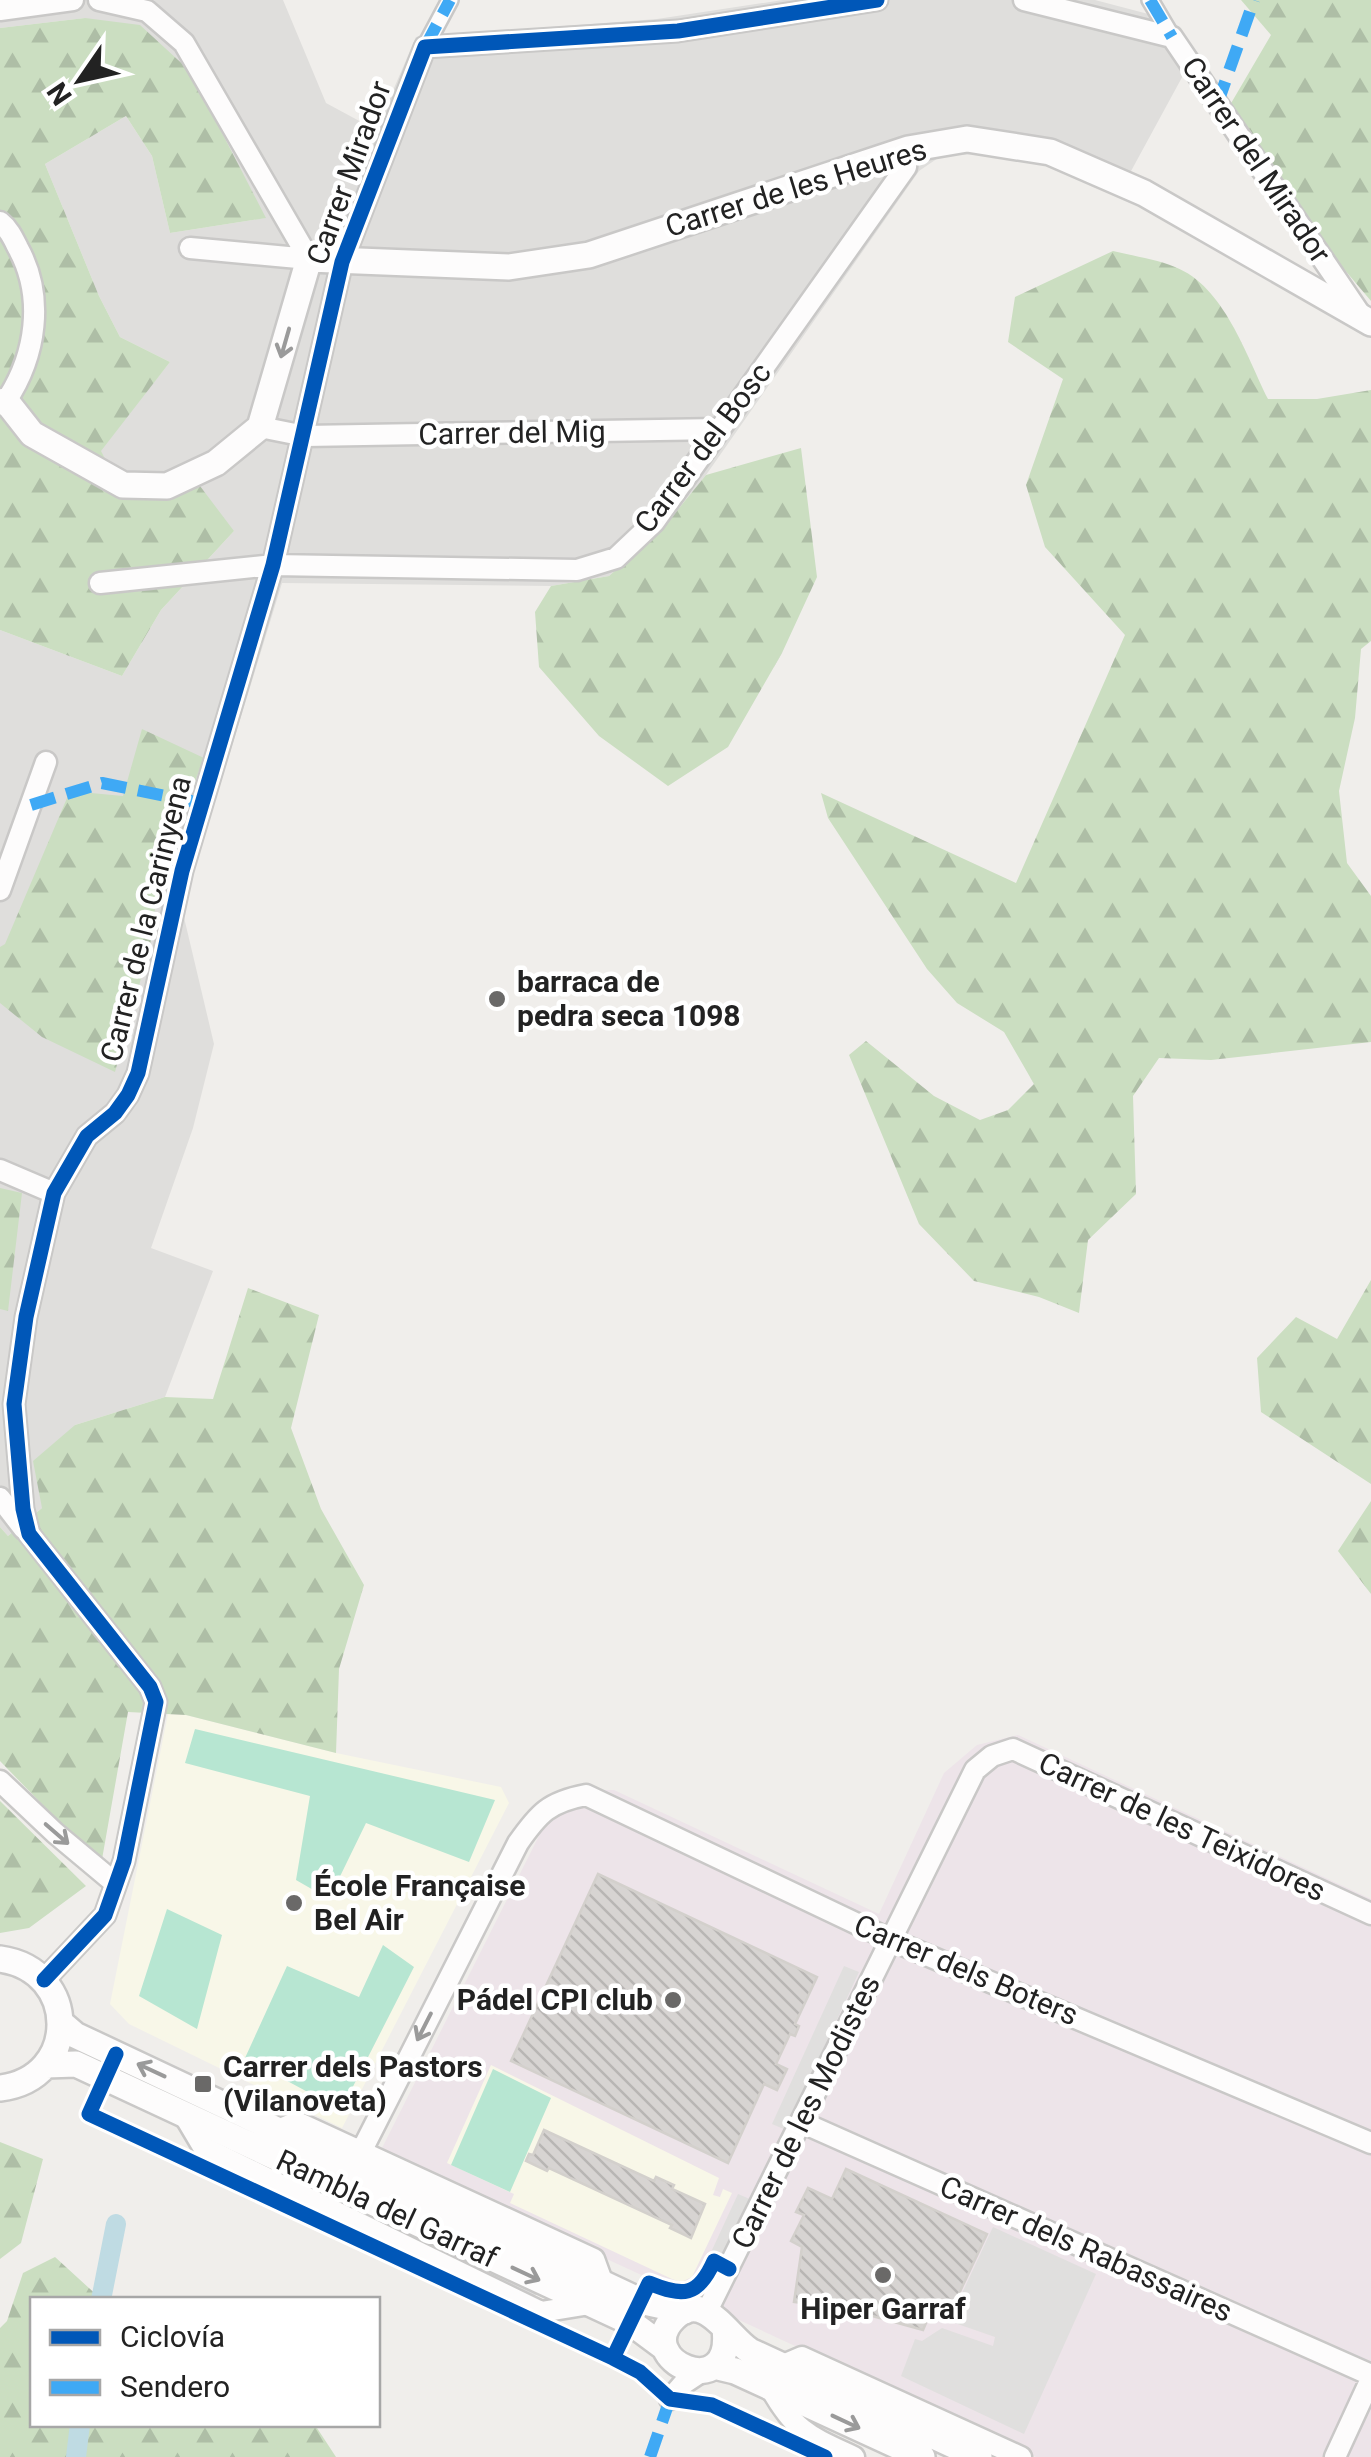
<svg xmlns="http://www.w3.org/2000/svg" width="1371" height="2457" viewBox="0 0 1371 2457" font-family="Roboto,sans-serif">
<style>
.residential{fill:#dfdedc}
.industrial{fill:#ede4e9}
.education{fill:#f8f7e8}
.forest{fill:url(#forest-firs)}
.pitch{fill:#b7e6d2}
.parking{fill:#e0dfde}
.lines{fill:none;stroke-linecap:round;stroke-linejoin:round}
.canal{stroke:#bfdbe3;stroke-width:20}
.building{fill:url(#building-back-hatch);stroke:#d3d0cc;stroke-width:2.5}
.pedestrian-casing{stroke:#c9c8c7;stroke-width:20}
.minor-casing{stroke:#c9c8c7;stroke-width:25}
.tertiary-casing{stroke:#c9c8c7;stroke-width:30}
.pedestrian{stroke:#fdfcfc;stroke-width:15}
.minor{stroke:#fdfcfc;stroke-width:20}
.tertiary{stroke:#fdfcfc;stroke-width:25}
.quiet{stroke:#3fa9f5;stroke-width:12;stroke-dasharray:25 12;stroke-linecap:butt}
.cycleway-casing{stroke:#fff;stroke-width:21}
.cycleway{stroke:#0057b8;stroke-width:15}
.oneway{stroke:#9a9a9a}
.poi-dot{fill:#6a6968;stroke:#fff;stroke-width:4}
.labels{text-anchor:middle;stroke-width:9;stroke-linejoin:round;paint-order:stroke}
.street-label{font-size:30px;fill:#222;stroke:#fff}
.poi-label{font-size:30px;font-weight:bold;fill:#222;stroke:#fff;text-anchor:start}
</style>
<defs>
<pattern id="forest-firs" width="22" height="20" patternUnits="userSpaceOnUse" patternTransform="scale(2.5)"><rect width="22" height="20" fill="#cbdec1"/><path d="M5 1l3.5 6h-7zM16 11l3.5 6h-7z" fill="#aebea6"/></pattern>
<pattern id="building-back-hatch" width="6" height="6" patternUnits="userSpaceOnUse" patternTransform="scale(2.5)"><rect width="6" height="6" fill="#d7d4d2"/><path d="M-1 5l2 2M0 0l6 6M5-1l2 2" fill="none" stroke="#b8b6b4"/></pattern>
</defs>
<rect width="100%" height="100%" fill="#f0eeeb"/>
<!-- residential -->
<path class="residential" d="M0,0H283L326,103L376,130L416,37L657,19L783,0H1095L1152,15L1186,70L1118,195L1045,163L987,153L941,156L919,171L706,475L662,529L609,576L551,586L282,583L182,909L214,1044L193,1128L151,1248L213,1271L165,1397L75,1425L42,1508L8,1536L0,1527V630L122,676L161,610L234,531L124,495L100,450L170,362L120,337L99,296L45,164L126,116L152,156L170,233L265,218L85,18L0,28Z"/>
<!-- industrial -->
<path class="industrial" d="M1018,1735L1371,1899V2457H1036L379,2154L562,1790H614L879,1914L944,1773L977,1745Z"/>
<!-- education -->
<path class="education" d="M168,1714L186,1715L336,1753L501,1787L509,1803L342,2128L129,2024L110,2004Z
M491,2065L719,2178L713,2195L720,2197L723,2189L732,2193L692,2277L681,2282L672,2279L510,2203L514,2194L447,2163Z"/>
<!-- forest -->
<path class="forest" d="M1241,0H1371V301L1316,236L1230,105L1271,35Z
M85,18L140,25L190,71L266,218L170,233L152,156L126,116L45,164L99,296L120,337L170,362L101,451L124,495L200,486L234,531L161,610L122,676L0,630V28Z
M1113,251C1133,256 1156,259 1175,267C1224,286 1246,355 1268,399H1317L1371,390V641L1361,649L1355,718L1339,791L1347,863L1371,896V1042L1211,1060L1159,1058L1133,1096L1136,1194L1088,1240L1079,1313L1039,1297L974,1281L919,1224L849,1055L866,1041L934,1096L980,1120L1008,1110L1034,1084L1004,1032L957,1003L927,969L828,818L821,793L1016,883L1125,635L1045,547L1026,485L1063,379L1008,342L1015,297Z
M801,448L817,577L782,653L728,747L668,786L599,736L539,667L535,612L551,586L609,576L662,529L706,475Z
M142,729L204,758L160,872L150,946L115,1072L42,1037L0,1003V947L5,944L70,791L123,796Z
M0,1188L22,1193L8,1311L0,1309Z
M1371,1280V1484L1261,1412L1257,1358L1296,1317L1337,1339Z
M248,1288L319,1315L291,1428L321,1509L364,1585L339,1669L336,1753L186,1715L128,1712L101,1865L0,1761V1527L8,1536L42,1508L33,1461L75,1425L165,1397L213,1399Z
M1371,1501V1594L1338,1551Z
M0,1801L86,1886L29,1928L0,1933Z
M0,2142L43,2159L21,2243L0,2259Z
M55,2257L101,2299L32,2300V2424L315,2425L336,2457H0V2328L7,2321L23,2273Z"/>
<!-- pitch -->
<path class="pitch" d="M195,1729L495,1800L469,1862L366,1823L329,1899L296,1880L310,1796L185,1763Z
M167,1909L222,1935L197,2029L139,1996Z
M383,1945L414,1967L341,2110L245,2058L287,1966L359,1997Z
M493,2069L551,2098L510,2192L451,2165Z"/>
<!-- parking -->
<path class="parking" d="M844,1966L859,1972L786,2130L772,2124Z
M251,2160L541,2294L521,2298Z
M738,2194L752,2200L726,2256L712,2250Z
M993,2227L1096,2274L1024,2434L901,2376L915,2339L922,2341L942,2328L993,2346L995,2337L949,2321Z"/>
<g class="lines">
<!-- canal -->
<path class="canal" d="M101,2300L116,2224
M76,2457L80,2424"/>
</g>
<!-- building -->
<path class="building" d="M598,1874L817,1977L795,2024L799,2026L795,2036L790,2034L776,2064L787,2069L777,2090L764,2084L728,2163L511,2061Z
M544,2130L654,2181L656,2177L674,2185L672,2189L705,2204L691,2238L670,2228L672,2225L549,2168L547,2171L526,2161L529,2154L533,2155Z
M846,2169L987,2234L948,2317L932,2309L923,2330L847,2309L794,2302L802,2247L791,2241L804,2215L796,2212L808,2188L832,2199Z"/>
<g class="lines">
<defs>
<path id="pedestrian" d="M1150,0L1172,37
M425,47L450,0"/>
<path id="minor" d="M99,0L147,11L184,43L309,259
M1024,0L1172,37L1360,314
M0,10L73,0
M0,222C9,229 13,238 18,248C45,297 36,356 6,401
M190,248L309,259
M260,427L305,436L719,429
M100,583L273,565L577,570L616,558L654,522L906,167L908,149
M0,890L46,762
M0,1170L54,1193
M0,1498L24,1529
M0,1781L55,1833L116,1884
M44,1980L105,1915L124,1861L156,1702L150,1687L29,1534L23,1509L14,1404L26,1317L54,1193L87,1136L115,1113L128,1095L138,1073L182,871L273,565L342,262L425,47L678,31L877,0
M184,2115L203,2147L541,2312L590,2304
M801,2122L1371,2375
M278,2130L297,2122L594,2259L602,2281
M362,2150L518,1843C539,1813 549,1802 586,1795L891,1940L1371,2143
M707,2311L975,1770L992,1756L1013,1749L1371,1914
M781,2366L802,2357L1021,2457
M770,2387C795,2432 809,2436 854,2457
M670,2399L683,2384L704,2370
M1335,2457L1371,2379"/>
<path id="tertiary" d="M0,402L6,401L32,434L123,485L167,486L216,463L260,427L309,259L509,267L589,255L908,149L967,139L1050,152L1144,193L1371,323
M0,1959C80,1970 80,2079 0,2088
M61,2023L75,2035L640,2301L685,2311
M46,2065L76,2064L630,2322L665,2348
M725,2329C734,2406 631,2360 674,2318C704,2289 728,2337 750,2351L979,2457
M714,2366L735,2371L922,2457"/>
</defs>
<!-- pedestrian casing -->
<use href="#pedestrian" class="pedestrian-casing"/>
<!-- minor casing -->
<use href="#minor" class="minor-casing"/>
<!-- tertiary casing -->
<use href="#tertiary" class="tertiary-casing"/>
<!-- pedestrian -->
<use href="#pedestrian" class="pedestrian"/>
<!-- minor -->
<use href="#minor" class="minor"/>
<!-- tertiary -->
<use href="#tertiary" class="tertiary"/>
<!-- quiet -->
<path class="quiet" d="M1150,0L1172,37
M425,47L450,0
M1217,105L1254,0
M31,805L102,783L200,803
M650,2457L670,2399"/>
<defs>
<path id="cycleway" d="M44,1980L105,1915L124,1861L156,1702L150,1687L29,1534L23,1509L14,1404L26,1317L54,1193L87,1136L115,1113L128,1095L138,1073L182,871L273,565L342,262L425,47L678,31L877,0
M116,2054L89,2114L613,2358L640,2372L670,2399L712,2405L825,2457
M613,2358L649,2283C683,2297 698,2297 714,2261L729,2269"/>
</defs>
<!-- cycleway casing -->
<use href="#cycleway" class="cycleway-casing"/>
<!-- cycleway -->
<use href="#cycleway" class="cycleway"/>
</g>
<!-- one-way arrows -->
<defs><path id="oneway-shaft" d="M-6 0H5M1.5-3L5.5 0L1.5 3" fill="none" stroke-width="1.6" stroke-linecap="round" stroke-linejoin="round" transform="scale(2.5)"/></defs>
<g class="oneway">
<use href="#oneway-shaft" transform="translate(285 343) rotate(106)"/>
<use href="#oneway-shaft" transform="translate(57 1834) rotate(41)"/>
<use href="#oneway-shaft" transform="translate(424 2027) rotate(117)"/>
<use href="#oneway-shaft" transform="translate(151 2070) rotate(-155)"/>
<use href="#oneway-shaft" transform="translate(526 2274) rotate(25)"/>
<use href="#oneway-shaft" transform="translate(846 2422) rotate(25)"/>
</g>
<!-- markers -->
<g class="poi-dot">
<circle cx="497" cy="999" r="10"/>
<circle cx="294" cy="1903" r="10"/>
<circle cx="673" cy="2000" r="10"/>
<rect x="193" y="2074" width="20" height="20" rx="5"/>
<circle cx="883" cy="2275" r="10"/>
</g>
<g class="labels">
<!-- street labels -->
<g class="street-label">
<text transform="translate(1256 160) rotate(56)" y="10">Carrer del Mirador</text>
<text transform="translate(349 173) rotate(-70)" y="10">Carrer Mirador</text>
<text transform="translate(796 188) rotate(-17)" y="10">Carrer de les Heures</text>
<text transform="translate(512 433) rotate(-1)" y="10">Carrer del Mig</text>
<text transform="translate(703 448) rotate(-53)" y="10">Carrer del Bosc</text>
<text transform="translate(146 919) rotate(-76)" y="10">Carrer de la Carinyena</text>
<text transform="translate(1182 1827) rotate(25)" y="10">Carrer de les Teixidores</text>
<text transform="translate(966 1970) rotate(23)" y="10">Carrer dels Boters</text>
<text transform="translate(806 2112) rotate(-64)" y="10">Carrer de les Modistes</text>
<text transform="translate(387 2209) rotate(25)" y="10">Rambla del Garraf</text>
<text transform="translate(1086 2249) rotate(24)" y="10">Carrer dels Rabassaires</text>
</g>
<!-- poi labels -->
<g class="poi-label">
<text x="517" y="992">barraca de<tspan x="517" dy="34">pedra seca 1098</tspan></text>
<text x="314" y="1896">École Française<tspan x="314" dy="34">Bel Air</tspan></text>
<text x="653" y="2010" text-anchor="end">Pádel CPI club</text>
<text x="223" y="2077">Carrer dels Pastors<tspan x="223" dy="34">(Vilanoveta)</tspan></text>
<text x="883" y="2319" text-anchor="middle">Hiper Garraf</text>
</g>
</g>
<!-- legend -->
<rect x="30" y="2297" width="350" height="130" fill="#ffffff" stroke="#a7a7a7" stroke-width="2.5"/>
<rect x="50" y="2330" width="50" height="15" fill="#0057b8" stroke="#a7a7a7" stroke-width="2.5"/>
<text x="120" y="2347" font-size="30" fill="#222222">Ciclovía</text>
<rect x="50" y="2380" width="50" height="15" fill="#3fa9f5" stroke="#a7a7a7" stroke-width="2.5"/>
<text x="120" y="2397" font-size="30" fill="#222222">Sendero</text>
<!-- north arrow -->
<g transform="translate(80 80) rotate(236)" stroke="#ffffff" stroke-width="8" paint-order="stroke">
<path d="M0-8L18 38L0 25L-18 38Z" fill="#222222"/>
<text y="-15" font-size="28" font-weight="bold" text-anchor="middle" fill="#222222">N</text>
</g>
</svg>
